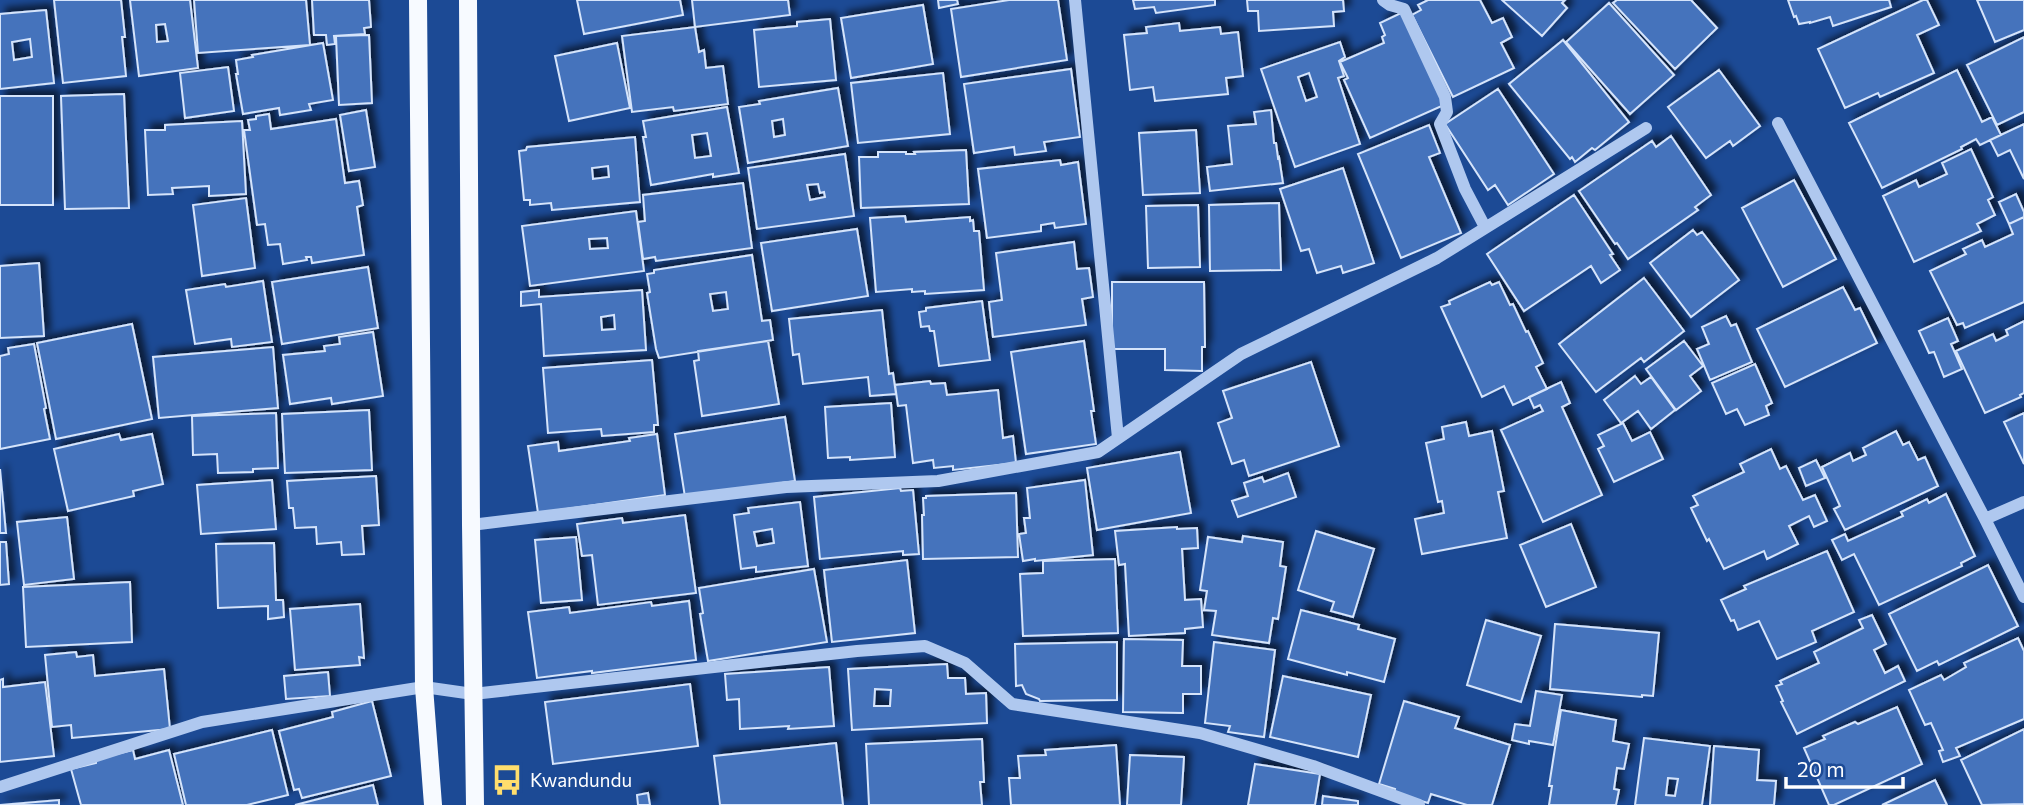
<svg xmlns="http://www.w3.org/2000/svg" width="2024" height="805" viewBox="0 0 2024 805" font-family="Commissioner,sans-serif">
<style>
.building{fill:#4473bc;stroke:#d5e4fb;stroke-width:2;fill-rule:evenodd;filter:url(#shadow)}
.lines{fill:none;stroke-linecap:round;stroke-linejoin:round}
.minor{stroke:#afc8ef;stroke-width:12}
.major{stroke:#f7faff;stroke-width:18}
.labels{text-anchor:middle;stroke-width:6;stroke-linejoin:round;paint-order:stroke}
.poi-label{font-size:19px;fill:#fff;stroke:#1c4a95;text-anchor:start}
</style>
<defs>
<filter id="shadow"><feDropShadow dx="6" dy="-6" stdDeviation="3.5" flood-color="#0009"/></filter>
</defs>
<rect width="100%" height="100%" fill="#1c4a95"/>
<!-- building -->
<path class="building" d="M54,0H121L125,37H122L126,76L63,83Z
M130,0H190L198,68L139,76ZM165,24L168,41L157,42L156,25Z
M194,0H306L310,45L198,53Z
M312,0H369L371,27L364,28L365,34L334,36L335,44L327,45L326,35H314Z
M577,0H680L683,15L584,34Z
M692,0H788L790,15L695,27Z
M938,0H957L958,4L939,8Z
M1009,0H1058L1067,60L961,77L951,9Z
M1133,0H1215V5L1156,13L1154,7L1135,9Z
M1247,0H1343L1344,11L1333,12L1334,26L1259,31L1258,11H1248Z
M1428,0H1480L1492,23L1503,18L1512,37L1501,43L1514,68L1453,97L1412,15L1421,10L1418,5Z
M1502,0H1565L1562,3L1567,8L1542,36Z
M1617,0H1691L1717,28L1675,69L1613,3Z
M1788,0H1889L1891,7L1833,26L1830,17L1810,23V22L1799,24L1796,16L1794,17Z
M1923,0H1927L1939,25L1917,35L1934,73L1880,97L1878,93L1845,108L1818,49Z
M1977,0H2024V30L1995,42Z
M1609,3L1674,75L1630,114L1566,42Z
M923,5L933,64L851,78L841,18Z
M46,10L54,83L0,89V14ZM30,39L32,57L14,60L12,42Z
M1403,12L1444,105L1370,138L1344,80L1348,78L1340,62L1384,43L1382,37L1385,35L1380,23Z
M830,19L836,80L759,87L754,30L797,26V22Z
M1179,23L1180,31L1220,27L1221,34L1238,32L1243,76L1226,78L1228,94L1155,101L1153,87L1130,90L1124,35L1147,33L1146,27Z
M695,27L699,52L704,50L706,68L723,66L728,104L674,111L673,107L632,112L622,36Z
M369,35L372,103L339,105L336,36Z
M2024,37V112L1997,125L1967,65Z
M1563,40L1629,122L1595,150L1592,148L1575,162L1572,157L1570,159L1509,84Z
M1340,42L1345,57L1339,61L1344,76L1338,78L1360,144L1295,167L1261,69ZM1309,73L1317,97L1306,101L1298,77Z
M323,43L333,100L309,104L311,110L280,115L279,108L243,114L236,74H238L236,60L253,57L252,55Z
M617,43L630,108L569,121L555,56Z
M228,67L234,111L185,118L180,73Z
M1071,69L1080,137L1044,142L1046,151L1015,155L1014,147L974,153L964,84Z
M1719,70L1760,126L1733,146L1730,141L1706,158L1668,107Z
M1957,70L1982,122L1992,117L2001,135L1980,145L1976,139L1961,147L1962,149L1882,188L1849,123Z
M943,73L950,134L858,143L851,83Z
M838,88L848,146L748,163L739,107L760,104L759,101ZM783,119L785,135L774,137L772,121Z
M1498,89L1554,174L1508,205L1495,185L1488,190L1445,124Z
M124,94L129,208L65,209L61,96Z
M0,96H53V205H0Z
M727,107L739,173L713,177V174L651,185L643,137H646L643,121ZM707,133L711,156L695,158L692,135Z
M366,110L375,167L349,171L340,115Z
M1271,110L1274,143H1276L1278,158L1279,157L1283,183L1210,191L1207,167L1232,164L1228,126L1256,124L1254,112Z
M269,114L271,129L336,119L345,183L359,181L363,205L357,207L364,255L312,263L311,257H306L307,260L283,264L280,244L268,245L265,224L257,225L244,130H250L248,120L256,119V116Z
M242,121L246,194L209,196V186L172,188L173,194L148,195L145,130H165V125Z
M2024,124V179L2010,150L1998,156L1990,140Z
M1429,125L1440,153L1429,157L1461,233L1401,258L1358,154Z
M1196,130L1200,193L1143,195L1139,133Z
M1671,136L1711,195L1695,207L1698,210L1628,259L1617,243L1615,244L1579,191L1652,141L1656,147Z
M635,137L640,202L552,210L551,203L530,205V200H524L519,151L526,150L527,147ZM608,166L609,177L593,179L592,168Z
M1971,149L1993,197L1988,200L1995,215L1977,224L1981,231L1914,262L1883,196L1916,180L1919,187L1947,174L1942,163Z
M966,150L969,204L861,208L859,157H878V152H906V154H915L914,152Z
M845,154L854,216L757,229L748,168ZM818,184L820,193L824,192L825,197L810,200L807,185Z
M1060,160L1061,165L1078,162L1086,224L1055,228L1054,223L1041,225V231L987,238L978,169Z
M1343,168L1374,263L1343,273L1341,266L1317,273L1309,249L1301,251L1280,189Z
M1794,180L1836,259L1783,287L1742,208Z
M743,183L752,248L656,261L655,257L643,259L638,222L645,221L643,195Z
M2016,194L2024,212V217L2009,224L1999,202Z
M1574,195L1613,254L1610,255L1620,270L1601,283L1591,266L1524,311L1487,254Z
M246,198L255,268L202,276L193,205Z
M1279,203L1281,270L1210,271L1209,205Z
M1198,205L1200,267L1148,268L1146,206Z
M636,211L644,271L530,286L522,226ZM607,238L608,248L590,249L589,239Z
M905,216L906,222L970,217V221L973,220L974,231H979L984,290L925,294V291L912,292V289L876,292L870,218Z
M2024,217V302L1965,328L1963,323L1957,325L1930,271L1966,254L1963,249L1982,240L1985,247L2013,234L2009,224Z
M857,229L868,296L772,311L761,243Z
M1693,230L1697,235L1702,232L1739,280L1691,317L1650,263Z
M1074,242L1077,269L1089,268L1093,297L1082,299L1086,325L993,337L989,302L1002,300L996,253Z
M752,255L762,321L770,320L773,340L659,358L656,349L647,293L650,292L647,274L654,273V270ZM726,292L728,309L713,311L710,294Z
M39,263L44,336L0,338V266Z
M368,267L378,328L282,344L272,282Z
M1644,278L1684,331L1644,362L1641,358L1596,392L1559,344Z
M263,281L272,342L232,347L231,339L195,344L186,290L225,284L226,287Z
M1112,282H1204L1205,347H1202V371L1165,370V349H1112Z
M1490,282L1492,285L1499,282L1510,305L1513,304L1526,332L1528,331L1543,363L1536,367L1547,389L1513,405L1504,386L1482,397L1441,307L1450,304L1449,301Z
M1843,287L1855,310L1860,308L1877,343L1785,387L1757,329Z
M539,290V297L642,290L646,350L544,356L541,304L521,306V292ZM614,315L615,329L602,330L601,317Z
M982,301L990,360L939,366L934,331H930L929,326L921,327L919,312L926,311V308Z
M882,310L889,374L893,373L896,394L870,396L868,377L803,384L799,354L793,355L789,319Z
M1726,316L1731,326L1736,324L1752,362L1710,380L1697,349L1709,344L1702,327Z
M1948,318L1958,341L1951,344L1962,369L1944,377L1934,352L1929,353L1919,331Z
M2024,321V393L2020,395L2021,397L1985,413L1956,351L1993,334L1996,341L2008,335L2006,330Z
M132,324L152,419L56,439L37,343Z
M373,332L383,396L332,404L331,398L290,404L283,355L325,351L324,346L340,344L339,337Z
M768,341L779,404L702,416L694,361L699,360L698,351Z
M1084,341L1094,411H1091L1096,444L1026,454L1011,352Z
M1684,341L1703,366L1690,376L1701,391L1676,410L1646,369Z
M34,344L46,408L44,409L50,439L0,449V356L9,354L8,348Z
M273,347L278,408L159,418L153,357Z
M652,360L658,425H654V432L602,436L601,429L548,433L543,368Z
M1311,362L1339,446L1249,476L1244,460L1232,464L1218,423L1232,418L1223,391Z
M1755,364L1772,403L1766,406L1769,415L1745,425L1737,409L1726,414L1712,383Z
M1635,376L1641,384L1651,377L1675,410L1651,429L1638,411L1621,423L1604,400Z
M930,381L931,384L945,383L947,395L998,390L1003,438L1013,436L1016,463L953,470V466L934,468L933,460L913,463L906,405L898,406L895,385Z
M1561,382L1570,403L1562,407L1602,495L1543,522L1501,430L1543,411L1540,405L1534,408L1529,397Z
M891,403L895,457L850,460V457L828,458L825,407Z
M369,410L372,470L285,473L282,414Z
M276,413L278,468L253,469V472L218,473L217,454L193,455L192,416Z
M2024,413V464L2004,422Z
M785,417L795,481L685,497L675,434Z
M1466,422L1469,436L1492,431L1504,491L1498,492L1507,538L1422,554L1415,519L1444,513L1442,501L1438,502L1426,443L1444,439L1442,427Z
M1623,423L1632,441L1650,432L1663,459L1614,482L1598,449L1604,446L1598,435Z
M1896,431L1903,445L1909,442L1918,460L1925,457L1938,486L1845,530L1834,509L1840,506L1822,467L1850,453L1853,461L1866,455L1863,448Z
M119,434L121,440L152,434L163,484L133,491L134,496L68,511L54,449Z
M657,434L665,495L538,513L528,446L558,442L559,451L630,441L629,438Z
M1771,449L1780,469L1786,466L1803,500L1815,495L1827,521L1814,527L1809,516L1789,526L1798,544L1767,559L1764,551L1724,569L1709,539L1707,541L1691,508L1698,505L1693,496L1744,472L1740,464Z
M1180,452L1191,513L1097,530L1087,468Z
M1816,460L1825,478L1806,486L1799,468Z
M0,469L6,533H0Z
M1288,473L1296,497L1238,517L1232,501L1248,496L1244,483L1262,477L1264,482Z
M376,476L379,525L362,526L364,554L342,555L341,542L317,544L316,527L295,528L293,508H289L287,481Z
M272,480L276,529L201,534L197,485Z
M1085,480L1093,555L1035,561V559L1023,561L1019,534L1026,533L1024,518H1030L1027,488Z
M900,488L901,491L913,490L919,554L903,555V551L820,559L814,497Z
M1016,493L1018,557L923,559L922,515H924L923,498H926V496Z
M1946,494L1975,556L1961,563L1962,566L1879,605L1854,554L1842,560L1832,540L1845,534L1848,541L1903,516L1901,512L1927,499L1929,503Z
M800,502L808,566L756,572V567L741,569L734,515L749,513L748,508ZM772,529L774,543L757,546L754,532Z
M685,515L696,593L598,605L592,555L582,556L577,524L622,518L623,523Z
M67,517L74,579L24,585L17,522Z
M1571,524L1596,587L1546,607L1520,545Z
M1177,527V529L1197,528L1198,548L1182,549L1185,600L1201,599L1203,627L1185,629V633L1129,636L1125,564L1119,565L1115,531Z
M1316,531L1374,549L1353,617L1331,611L1334,602L1298,590Z
M1243,536L1283,542L1280,566L1286,567L1278,619L1273,618L1269,643L1212,635L1216,611L1204,610L1207,591L1200,590L1208,537L1242,542Z
M576,537L582,600L541,603L535,540Z
M0,542H6L9,584L0,585Z
M274,543L276,600H283L284,617L268,619V606L218,608L216,544Z
M1827,551L1854,612L1812,631L1816,642L1777,659L1759,621L1738,630L1734,620L1731,621L1721,600L1746,589L1744,586Z
M1115,559L1118,633L1023,636L1020,574L1043,573V561Z
M907,560L915,633L832,642L824,570Z
M1988,565L2018,626L1939,665L1937,661L1917,671L1889,614Z
M814,569L827,642L708,661L700,614L703,613L699,588Z
M130,582L132,642L26,647L23,587Z
M689,601L696,660L592,673V671L537,678L528,612L569,607L570,613L651,602L652,606Z
M360,604L364,658L359,657L360,665L295,670L290,609Z
M1301,610L1359,625L1358,629L1395,639L1384,682L1347,672V675L1288,659Z
M1872,615L1886,644L1874,650L1885,673L1898,666L1905,681L1797,734L1781,702L1783,701L1776,686L1782,684L1780,681L1819,663L1814,652L1863,628L1859,620Z
M1486,620L1541,636L1521,702L1467,685Z
M1555,624L1659,633L1653,696L1642,695V697L1550,689Z
M2018,638L2024,651V719L1956,748L1960,756L1943,762L1939,751L1943,750L1931,723L1925,725L1909,690L1941,675L1944,680L1966,667L1964,663Z
M1124,639L1183,640L1182,666H1201V694H1183V713L1123,712Z
M1117,642V700L1040,701L1039,699L1026,694L1022,685L1016,686L1015,644Z
M1214,642L1275,650L1264,737L1228,732L1230,726L1205,723Z
M76,652L77,657L93,655L95,676L164,669L170,729L72,738L71,725L52,727L45,655Z
M947,664L948,678H965L966,694L986,693L987,723L852,730L848,669ZM875,689L891,690L890,706H874Z
M829,667L834,726L788,729L789,726L740,729L739,699L727,700L725,674Z
M328,672L330,696L286,699L284,676Z
M1283,676L1371,695L1358,757L1270,737Z
M3,679V687L45,682L54,756L0,762V680Z
M690,684L698,746L553,764L545,702Z
M1536,691L1562,695L1553,745L1529,741V744L1512,740L1515,724L1530,726Z
M372,701L391,776L302,798L299,789L294,790L279,731L333,717L332,712Z
M1404,701L1459,717L1455,728L1510,745L1492,805H1467L1431,794L1428,803L1394,793L1395,789L1379,784Z
M1897,707L1922,764L1834,805H1829L1804,748L1825,739L1823,736L1855,722L1858,724Z
M1561,710L1616,720L1613,741L1629,744L1624,769L1617,768L1614,789L1619,790L1616,805H1549L1552,786H1549Z
M2024,729V804L1982,805L1961,760Z
M272,730L288,795L247,805H186L174,754Z
M1644,738L1710,746L1702,805H1635ZM1668,778L1678,779L1675,796L1666,795Z
M982,739L984,782H980L982,805H869L866,744Z
M836,743L843,805H720L714,756Z
M1116,745L1120,805H1011L1009,778H1020L1018,756L1046,755L1045,750Z
M1714,746L1759,750L1757,780L1776,781L1774,805H1710Z
M133,750L135,759L169,750L183,805H81L71,769L96,763V759Z
M1130,755L1184,757L1181,805H1127Z
M1255,764L1320,774L1315,805H1248Z
M1935,780L1947,805H1882Z
M373,785L378,805H295Z
M648,793L650,805H638L637,795Z
M1323,796L1358,801V805H1322Z
M59,800V805H0Z"/>
<g class="lines">
<!-- minor -->
<path class="minor" d="M1075,0L1118,438
M1383,0L1390,5L1404,9L1445,97L1447,112L1440,124L1465,189L1485,227
M1778,123L1985,519L2024,597
M1985,519L2024,502
M471,525L786,487L938,481L1098,452L1241,354L1437,258L1646,128
M0,787L202,722L424,687L473,694L857,651L925,646L965,663L1012,704L1200,733L1313,766L1419,805"/>
<!-- major -->
<path class="major" d="M418,0L424,687L433,805
M468,0L471,525L475,805"/>
</g>
<!-- icons -->
<defs>
<symbol id="bus-bare" viewBox="-9 -9 18 18"><path d="M-5-6H5V4H4V6H2V4H-2V6H-4V4H-5ZM-3.5-4V0h7V-4ZM-3.5 1.2v1.5H-2V1.2ZM2 1.2v1.5H3.5V1.2Z" fill="#ffde6d" stroke="#1c4a95" stroke-width="2.5" paint-order="stroke"/></symbol>
</defs>
<g fill-rule="evenodd">
<use href="#bus-bare" x="485" y="758" width="44" height="44"/>
</g>
<g class="labels">
<!-- poi labels -->
<g class="poi-label">
<text x="530" y="787">Kwandundu</text>
</g>
</g>
<!-- scale -->
<path d="M1786 777v10h117v-10" fill="none" stroke="#ffffff" stroke-width="3.5"/>
<text x="1797" y="777" font-size="21" fill="#ffffff" stroke="#1c4a95" stroke-width="5" paint-order="stroke">20 m</text>
</svg>
